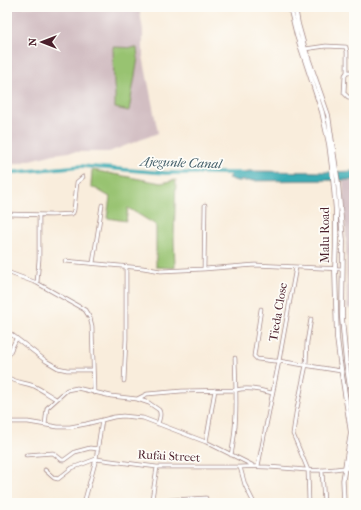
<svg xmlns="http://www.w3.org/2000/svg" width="361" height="510" viewBox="0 0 361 510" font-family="'IM FELL French Canon',serif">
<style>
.built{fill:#f7d0ca}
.industrial{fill:#d2bec2}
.green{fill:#98c371;stroke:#71714e}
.water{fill:#3bacb4;stroke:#426670}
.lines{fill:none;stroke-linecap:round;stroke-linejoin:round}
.canal{stroke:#3bacb4;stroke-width:3.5}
.minor-casing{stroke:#a28684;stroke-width:4.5}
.tertiary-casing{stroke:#a28684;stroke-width:5}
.secondary-casing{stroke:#a28684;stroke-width:5.5}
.minor{stroke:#fff;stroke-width:3}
.tertiary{stroke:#fff;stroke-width:3.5}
.secondary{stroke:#fff;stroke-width:4}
.labels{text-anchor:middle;stroke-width:3.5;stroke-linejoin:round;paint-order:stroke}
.street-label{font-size:12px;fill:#4a1f2b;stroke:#fdfcf7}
.water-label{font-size:13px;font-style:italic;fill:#435e69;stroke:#fdfcf7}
</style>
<rect width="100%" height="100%" fill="#fdfcf7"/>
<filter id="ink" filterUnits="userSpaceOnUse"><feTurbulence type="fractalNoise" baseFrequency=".025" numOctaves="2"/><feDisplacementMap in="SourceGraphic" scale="8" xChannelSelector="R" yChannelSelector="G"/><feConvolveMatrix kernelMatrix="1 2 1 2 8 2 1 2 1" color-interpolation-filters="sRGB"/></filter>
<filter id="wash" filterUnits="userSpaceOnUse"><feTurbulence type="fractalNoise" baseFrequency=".012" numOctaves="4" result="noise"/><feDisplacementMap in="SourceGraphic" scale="16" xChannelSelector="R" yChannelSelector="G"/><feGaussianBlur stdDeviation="0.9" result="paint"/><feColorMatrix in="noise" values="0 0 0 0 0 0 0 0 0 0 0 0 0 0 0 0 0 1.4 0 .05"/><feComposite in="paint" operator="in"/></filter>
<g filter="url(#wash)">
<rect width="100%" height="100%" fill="#f9eddc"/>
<!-- built -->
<path class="built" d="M346,349H354V407Z"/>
<!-- industrial -->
<path class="industrial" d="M7,7H139L143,30V56L158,133L109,152H69L54,154L15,164L7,165Z
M343,181H354V308L347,309L346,240Z"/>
<!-- green -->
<path class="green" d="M113,47L137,48L138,58L129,111L115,108V92L114,86Z
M92,170L161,183L176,180L174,237L175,268L156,267V225L128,208L126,221L107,218L110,197L91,186Z"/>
<!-- water -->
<path class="water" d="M249,171L329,172L354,171V180L237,181L228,178L231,174Z"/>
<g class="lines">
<!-- canal -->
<path class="canal" d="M7,173L81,166L165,173H241"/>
</g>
</g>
<g filter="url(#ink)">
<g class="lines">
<defs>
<path id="minor" d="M305,49L326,46L346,47L347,52V72H354
M347,72L345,75L344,93L348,97L354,98
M7,214L52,215L71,214L73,213L74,210L77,182L83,177
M65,261L143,268L161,271L204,269L255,265L342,269
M93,263L102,205
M204,269L205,205
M7,272L37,283L85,310L90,318L92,326L94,393
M37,283L39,259V215
M261,309L254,356L257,359L274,361H279L341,371
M7,331L46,361L58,368L67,370H93
M7,361L8,356L16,339
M7,377C14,382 26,383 34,386C42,390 49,395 56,399
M124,381L126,339V266
M137,399L147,394L182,391L236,390C249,387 259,390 272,393
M7,422H28L58,427H70L86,424L114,417L123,416L143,418L206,442L252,465
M45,425L47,408L67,390L77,388L111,396L137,399L149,403L159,410C162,415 159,419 158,424
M206,442L215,390
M26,455L53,453L62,460H64L75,452L90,448L98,449
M231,455C238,423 236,391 235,358
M258,466L279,361L296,267
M157,467L152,499L154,501L206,498
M240,467L245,485L254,503
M45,470L54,478L58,479L72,468L96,459L157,467H240C262,465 285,469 307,470C319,471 332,469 345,468
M322,470L324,503
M84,503L96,459L102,420
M309,503L308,470L293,434L296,413L306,365L307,342L311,319"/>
<path id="tertiary" d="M344,503L343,480L345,468"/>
<path id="secondary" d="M290,7L297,36L322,112L329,144L332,168L336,211V241L335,269L337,338L340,362L351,433L345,468L354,467
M295,7L298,24L305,49L328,115L338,183L343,241L342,318L346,362L354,413
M346,461L351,463L354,462"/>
</defs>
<!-- minor casing -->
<use href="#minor" class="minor-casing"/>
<!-- tertiary casing -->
<use href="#tertiary" class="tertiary-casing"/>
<!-- secondary casing -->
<use href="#secondary" class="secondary-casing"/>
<!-- minor -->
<use href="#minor" class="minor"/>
<!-- tertiary -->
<use href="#tertiary" class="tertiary"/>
<!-- secondary -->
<use href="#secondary" class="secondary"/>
</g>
</g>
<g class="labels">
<!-- street labels -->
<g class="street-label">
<text transform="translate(325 235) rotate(-90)" y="4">Malu Road</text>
<text transform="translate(278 312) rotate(-80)" y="4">Tieda Close</text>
<text transform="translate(169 456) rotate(3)" y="4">Rufai Street</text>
</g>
<!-- water labels -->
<g class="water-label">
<text transform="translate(181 162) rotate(2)" y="5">Ajegunle Canal</text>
</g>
</g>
<!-- margin -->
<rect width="361" height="510" fill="none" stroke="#fdfcf7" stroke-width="24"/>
<!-- north arrow -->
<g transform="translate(42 42) rotate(270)" stroke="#fdfcf7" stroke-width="3" paint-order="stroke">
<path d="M0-3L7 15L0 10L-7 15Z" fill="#4a1f2b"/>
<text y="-6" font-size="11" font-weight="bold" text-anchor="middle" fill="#4a1f2b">N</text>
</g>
</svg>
